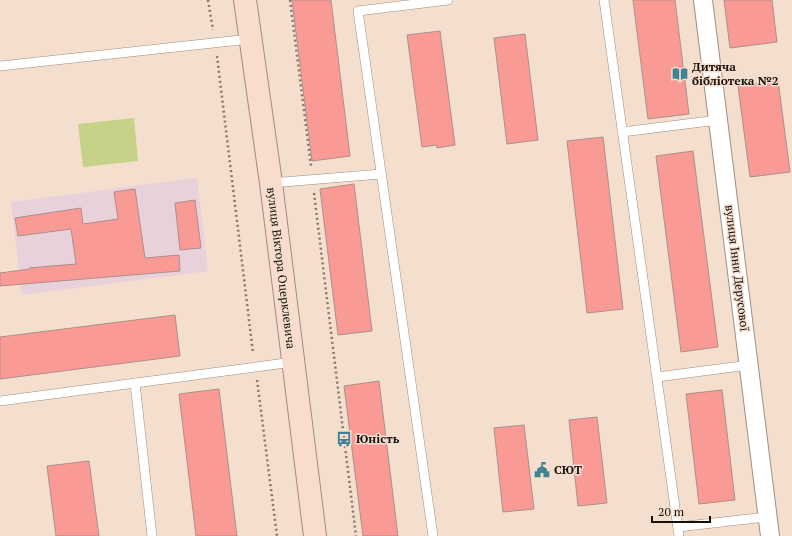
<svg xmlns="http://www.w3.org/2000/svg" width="792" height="536" viewBox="0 0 792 536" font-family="'PT Serif',serif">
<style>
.industrial{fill:#e9d1dc}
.green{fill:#c5d287}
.building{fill:#fa9a94;stroke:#ab8f8d}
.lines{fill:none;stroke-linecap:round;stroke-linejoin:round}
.lane-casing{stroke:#a28d7e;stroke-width:10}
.street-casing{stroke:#a28d7e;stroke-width:20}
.secondary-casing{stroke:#a28d7e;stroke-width:24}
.path{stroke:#86776c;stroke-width:2.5;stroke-dasharray:2 3;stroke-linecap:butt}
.lane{stroke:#fff;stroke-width:9}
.street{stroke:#fff;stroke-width:18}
.secondary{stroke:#f8dcce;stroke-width:22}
.labels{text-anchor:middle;stroke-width:3;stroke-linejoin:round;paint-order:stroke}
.poi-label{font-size:12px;font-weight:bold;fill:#170f0a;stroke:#f4decd;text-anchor:start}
.street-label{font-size:12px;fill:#170f0a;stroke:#f4decd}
</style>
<rect width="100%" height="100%" fill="#f4decd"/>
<!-- industrial -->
<path class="industrial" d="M197,178L208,271L22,295L11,202Z"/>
<!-- green -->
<path class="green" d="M134,118L138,161L83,167L78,124Z"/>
<!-- building -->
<path class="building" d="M292,0H331L350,156L312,161Z
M633,0H675L689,114L648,119Z
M724,0H772L777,42L730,48Z
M440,31L455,145L437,148V145L422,147L407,35Z
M525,34L538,140L507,144L494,38Z
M778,80L790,172L750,177L738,86Z
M603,137L623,309L587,313L567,141Z
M693,151L718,347L681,352L656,156Z
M354,184L372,331L338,335L320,189Z
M135,189L145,258L179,255L180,271L0,286V273L30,269L29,268L76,264L71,229L18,236L15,218L81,208L83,224L118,219L114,192Z
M195,200L201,248L180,250L175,203Z
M175,315L180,356L0,379V337Z
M379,381L398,536H363L344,386Z
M219,389L237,536H196L179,394Z
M722,390L735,500L699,504L686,394Z
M597,417L607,503L578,506L569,420Z
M524,425L534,509L503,512L494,428Z
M89,461L99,536H56L47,466Z"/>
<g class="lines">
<defs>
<path id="lane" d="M604,0L679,536
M0,66L250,39
M622,132L718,120
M271,183L381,174
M657,377L749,365
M135,383L152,536
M0,401L293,362
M678,527L767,517
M433,536L358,11L448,0"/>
<path id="street" d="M703,0L770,536"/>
<path id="secondary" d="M245,0L271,183L315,536"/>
</defs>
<!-- lane casing -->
<use href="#lane" class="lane-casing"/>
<!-- street casing -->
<use href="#street" class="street-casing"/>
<!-- secondary casing -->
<use href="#secondary" class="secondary-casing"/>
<!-- path -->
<path class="path" d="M208,0L213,30
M290,0L311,166
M217,56L253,353
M314,193L356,536
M257,380L277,536"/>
<!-- lane -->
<use href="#lane" class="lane"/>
<!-- street -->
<use href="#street" class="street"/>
<!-- secondary -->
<use href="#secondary" class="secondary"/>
</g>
<!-- icons -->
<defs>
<symbol id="library-bare" viewBox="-9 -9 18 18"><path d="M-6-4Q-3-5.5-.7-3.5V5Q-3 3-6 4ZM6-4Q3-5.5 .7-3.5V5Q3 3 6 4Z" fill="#418395" stroke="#f4decd" stroke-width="2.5" paint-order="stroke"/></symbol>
<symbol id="bus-bare" viewBox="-9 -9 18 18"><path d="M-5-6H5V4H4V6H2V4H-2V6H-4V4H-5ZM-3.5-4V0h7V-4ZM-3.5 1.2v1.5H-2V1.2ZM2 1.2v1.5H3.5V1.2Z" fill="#418395" stroke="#f4decd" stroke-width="2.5" paint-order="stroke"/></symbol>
<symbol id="civic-bare" viewBox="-9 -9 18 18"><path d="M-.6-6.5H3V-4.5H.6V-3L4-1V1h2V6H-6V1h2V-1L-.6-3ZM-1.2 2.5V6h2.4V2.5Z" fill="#418395" stroke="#f4decd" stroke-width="2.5" paint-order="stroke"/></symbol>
</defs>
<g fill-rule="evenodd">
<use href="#library-bare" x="669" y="63" width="22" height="22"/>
<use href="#bus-bare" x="333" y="428" width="22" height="22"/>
<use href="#civic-bare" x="531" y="459" width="22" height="22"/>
</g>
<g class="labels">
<!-- poi labels -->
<g class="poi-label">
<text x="692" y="71">Дитяча<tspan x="692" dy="14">бібліотека №2</tspan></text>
<text x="356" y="443">Юність</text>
<text x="554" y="474">СЮТ</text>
</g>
<!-- street labels -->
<g class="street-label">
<text transform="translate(281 268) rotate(83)" y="4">вулиця Віктора Оцерклевича</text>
<text transform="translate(737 268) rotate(83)" y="4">вулиця Інни Дерусової</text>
</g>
</g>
<!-- scale -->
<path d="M652 516v6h58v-6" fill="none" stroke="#170f0a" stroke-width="2"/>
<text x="658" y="516" font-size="12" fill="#170f0a" stroke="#f4decd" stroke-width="3" paint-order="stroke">20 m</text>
</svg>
